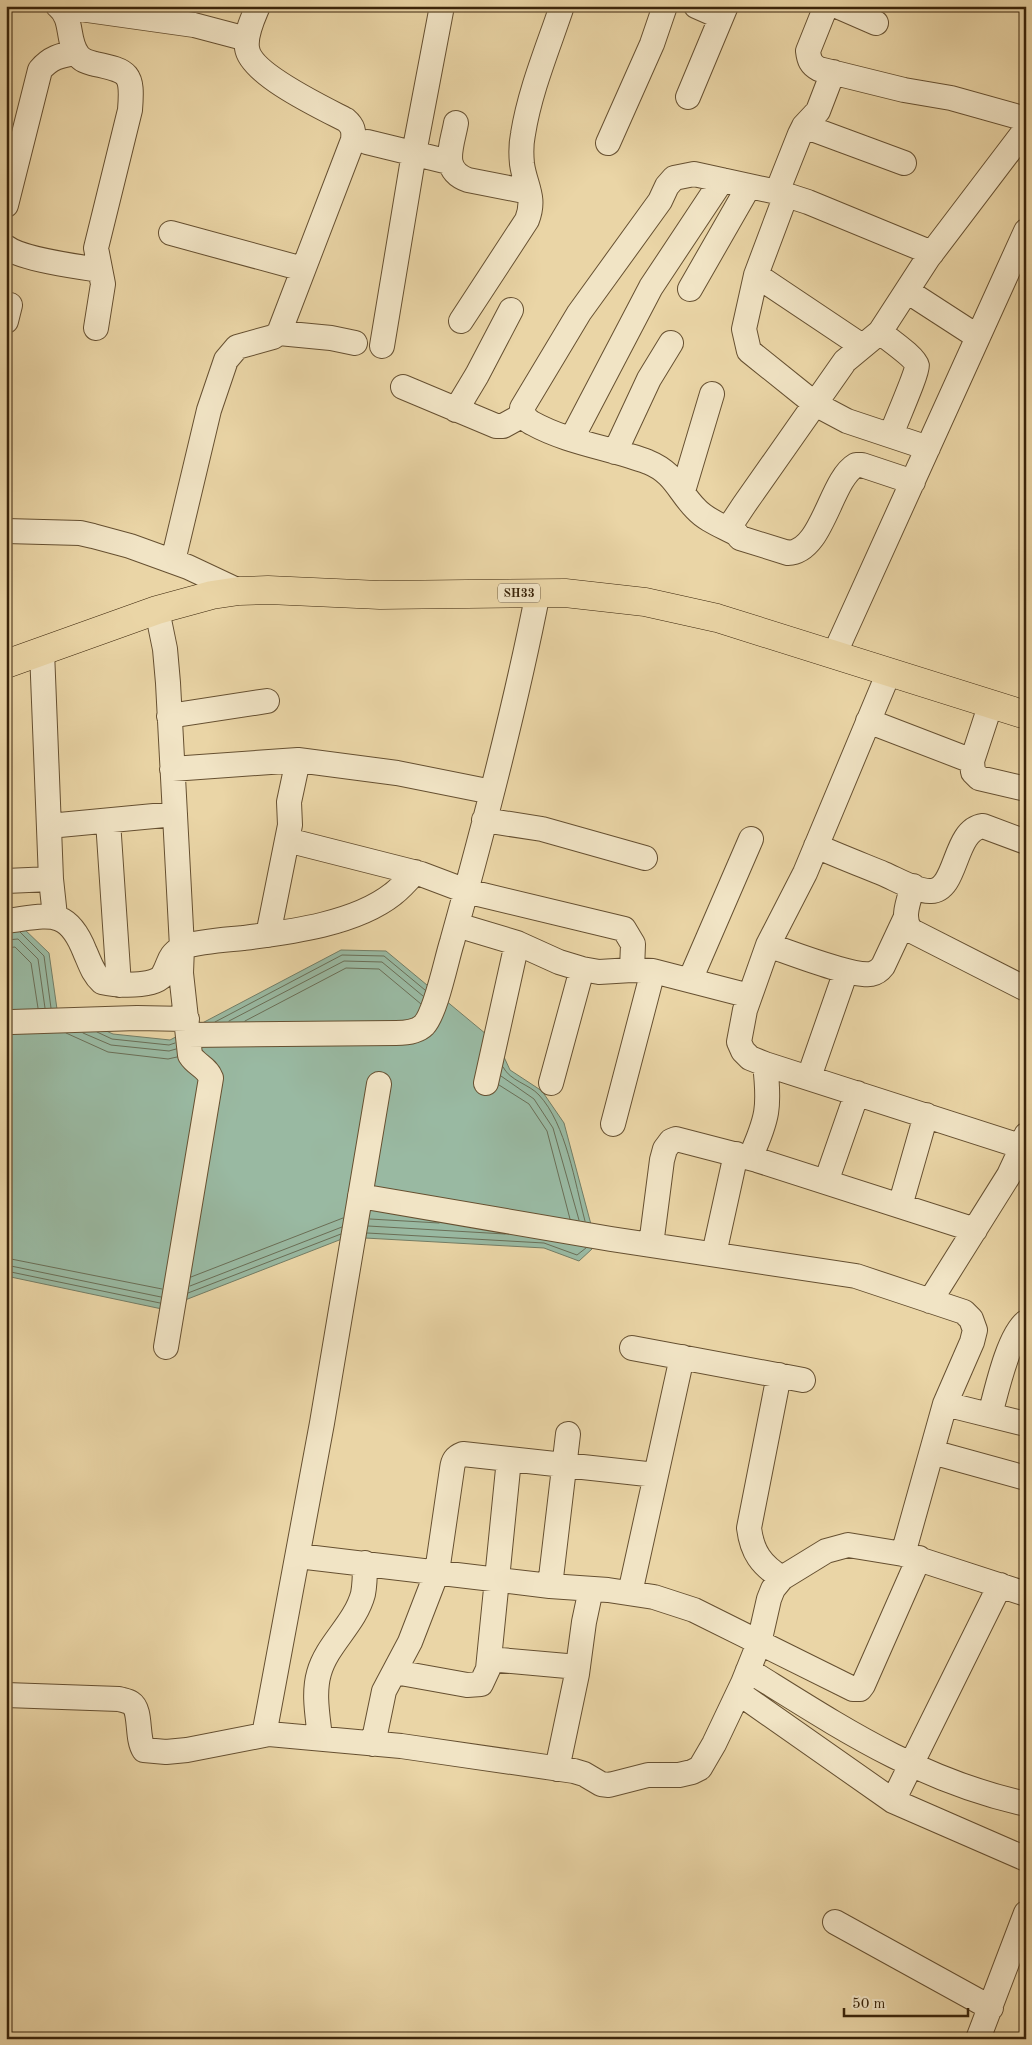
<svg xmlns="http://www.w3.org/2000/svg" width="1032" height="2045" viewBox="0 0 1032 2045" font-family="'Old Standard TT',serif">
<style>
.water{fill:#99b9a2;stroke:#737d65}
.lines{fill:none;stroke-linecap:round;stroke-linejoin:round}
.shore{stroke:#6a6e56;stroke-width:1}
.minor-casing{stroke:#665031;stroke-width:26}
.major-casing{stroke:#3a240a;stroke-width:29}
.minor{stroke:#f1e4c5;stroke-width:24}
.major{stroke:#ead5a6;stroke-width:28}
.labels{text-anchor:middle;stroke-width:4;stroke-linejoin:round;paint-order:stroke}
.shield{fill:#f1e4c5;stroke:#715e42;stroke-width:1}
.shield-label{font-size:12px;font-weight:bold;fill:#3a240a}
</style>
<rect width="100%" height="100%" fill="#ead5a6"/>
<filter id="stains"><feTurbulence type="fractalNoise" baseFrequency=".004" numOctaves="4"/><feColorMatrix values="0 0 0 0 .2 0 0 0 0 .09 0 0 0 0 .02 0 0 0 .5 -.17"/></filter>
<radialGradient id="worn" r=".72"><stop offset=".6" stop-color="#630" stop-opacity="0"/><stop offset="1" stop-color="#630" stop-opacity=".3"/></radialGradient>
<!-- water -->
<path class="water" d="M21,926L49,953L57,1009L113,1034L170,1040L341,950L386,951L498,1044L510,1070L542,1091L564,1123L593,1232L592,1249L579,1261L544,1248L347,1237L162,1309L6,1276V929Z"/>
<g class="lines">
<!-- shore -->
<path class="shore" d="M20,932L44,956L51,1008
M6,940L18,939L38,959L45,1008
M6,948L15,947L31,963L38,1008
M229,1021L344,961L382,962L423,996
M245,1021L346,968L379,969L421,1004
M215,1022L342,955L384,956L425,990
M97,1032L112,1039L169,1045L175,1043
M66,1033L108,1052L168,1059L177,1057
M83,1033L111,1045L169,1051L176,1049
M503,1067C510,1081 529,1084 539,1095C566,1124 575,1183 585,1221
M501,1076L534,1099L553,1128L579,1220
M499,1085L529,1104L547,1131L570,1219
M370,1219L439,1223
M368,1226L505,1234
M367,1233L544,1243L577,1255L586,1248
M6,1258L162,1289
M6,1265L161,1297
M6,1271L160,1303
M191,1277L343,1218
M190,1286L342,1227
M188,1293L341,1234"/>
<defs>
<path id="minor" d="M58,6C74,19 66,40 78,55C82,61 88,62 95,64C129,71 133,73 130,110L96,248L103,284L96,328
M59,6L194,25L247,39
M696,6L721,17
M826,6L808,51C809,60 811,65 819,69L904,90L951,98L1026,119
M837,6L876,23
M688,97L726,6
M456,123C452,146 440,170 468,180L529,192
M804,126L904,163
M367,142L449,162
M608,143L652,44L665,6
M777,192L800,134L804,126L818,111L833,72
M786,195L756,275L744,329L749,351L815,404L847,421L928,448
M6,205L40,70C50,58 60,55 76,53
M171,233L303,269
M6,247C21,259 79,267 100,270
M756,275L862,346
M690,289L749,186
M907,291L978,337
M6,321L10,305
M461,321L527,220C536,197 525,186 522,164C521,154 521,144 523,134C530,90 548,48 562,6
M880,332C888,339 915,357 917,366C918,371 894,426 891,435
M279,333L331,338L355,343
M382,346L414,153L442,6
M403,387L496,426H503L523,415
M456,410L477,375L511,310
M572,438L651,287L722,180
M615,452L649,379L671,343
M913,482L862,465H856C830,480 823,552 788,553L740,538L732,528V523L744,505L845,361L880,332L928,258L1026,129
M683,491L712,394
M6,531L80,533L93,536L130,546L188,567L239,591
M735,533C722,526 706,520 696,509C678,491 675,473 648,462C611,448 568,443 532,423C526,420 523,415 522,408L579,313L660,201L667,186L674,178L694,174L777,192L808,202L932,253
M173,561L209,410L226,360L237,347L273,337L279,333L353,140C354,131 353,126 346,120C323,108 250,74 247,48C245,34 253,18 258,6
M157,610L165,649L168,683L182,947L181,973L190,1055C196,1065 207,1067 211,1078L166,1347
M42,651L51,879L55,916
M834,655L1026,231
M889,672L805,873L768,945L745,1010L739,1042L743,1051L750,1058L765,1064L1026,1148
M991,703L972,761L973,772L979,778L1026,789
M169,716L267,701
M868,721L972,761
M172,769L298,760L397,773L492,792
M484,820L542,829L645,858
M108,821L119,985
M49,826L175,814
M287,840L421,874L466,891L624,929L633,944L632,970
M816,846C839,856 862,865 884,874C896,879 918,892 931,891C958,890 953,830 983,826L1026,842
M6,881L51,879
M913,886C909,900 900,920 912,931L1026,989
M6,921C48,916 67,906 85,952C90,963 93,974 102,982C115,985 155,988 163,975C171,961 167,957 182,947C202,941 223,940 243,938C290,932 355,924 393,894C401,888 408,880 415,872
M457,925L517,943L559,962L582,969L599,972L632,970L653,971L750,996
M268,935L290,825L289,802L298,760
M768,945C789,952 852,977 871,974C876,973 880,970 883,966L905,919
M690,980L751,839
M12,1022L137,1018L187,1019
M188,1035L396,1033C405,1033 417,1032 424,1025C436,1012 446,961 452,942C484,827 515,710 538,592
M809,1077L846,971
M486,1083L517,943
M551,1083L582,969
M613,1124L653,971
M750,1158C768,1118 770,1107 765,1064
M826,1182L857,1093
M360,1196L611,1239L856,1276L964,1312L971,1319L975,1330L972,1342L945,1404L903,1554
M900,1206L926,1115
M651,1245L662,1160L665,1149L671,1141L676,1139L757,1160L975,1230
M714,1254L736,1154
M930,1301L1009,1175L1022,1147L1026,1135
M632,1348L803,1380
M779,1375L749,1528C752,1552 761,1565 782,1578
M945,1404L1026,1424
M990,1415C996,1393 1008,1336 1026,1322
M932,1452L1026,1478
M298,1556L550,1586L608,1590L654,1597L694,1610L853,1689H860L863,1685L919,1558
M550,1586L568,1434
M630,1593L682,1357
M489,1659L578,1667
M748,1670C840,1727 918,1780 1026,1804
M395,1672L467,1685L481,1684L488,1669L509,1459
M739,1693L893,1801L1026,1859
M6,1695L119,1699C122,1700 128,1701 131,1703C142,1710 136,1738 144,1750L166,1752L187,1750L269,1734L401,1746L574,1771L584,1774L601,1784L609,1785L648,1775H679L692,1772L700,1768L714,1744L743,1683L759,1643L769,1599L773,1589L782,1578L826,1551L848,1545L903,1554L1026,1594
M264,1735L322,1423L379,1084
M320,1738C318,1717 313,1694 319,1673C327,1644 355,1624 363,1594C365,1584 365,1574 365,1563
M373,1744L384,1691L410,1642L437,1572L452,1469C453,1461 455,1457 463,1454L656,1475
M557,1769L577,1674L584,1622L591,1589
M893,1801L1000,1585
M835,1922L991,2008
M978,2039L1026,1913"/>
<path id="major" d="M6,664L157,610L212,595L239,591L268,590L380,595L565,593L645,602L717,618L1026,715"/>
</defs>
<!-- minor casing -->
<use href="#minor" class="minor-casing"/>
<!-- major casing -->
<use href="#major" class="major-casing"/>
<!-- minor -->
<use href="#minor" class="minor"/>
<!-- major -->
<use href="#major" class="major"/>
</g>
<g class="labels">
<!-- shield labels -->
<rect class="shield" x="498" y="583.5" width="42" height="19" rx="4"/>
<g class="shield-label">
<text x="519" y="597">SH33</text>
</g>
</g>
<!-- margin -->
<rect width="1032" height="2045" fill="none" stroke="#ead5a6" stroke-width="25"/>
<rect x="8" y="8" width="1017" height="2030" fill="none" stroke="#3a240a" stroke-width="2.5"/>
<rect x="12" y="12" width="1007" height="2020" fill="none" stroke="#3a240a"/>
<!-- scale -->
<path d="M844 2008v8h124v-8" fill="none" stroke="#3a240a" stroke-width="2.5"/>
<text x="852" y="2008" font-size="15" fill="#3a240a" stroke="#f1e4c5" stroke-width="4" paint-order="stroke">50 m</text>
<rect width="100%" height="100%" filter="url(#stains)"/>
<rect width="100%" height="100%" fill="url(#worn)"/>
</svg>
